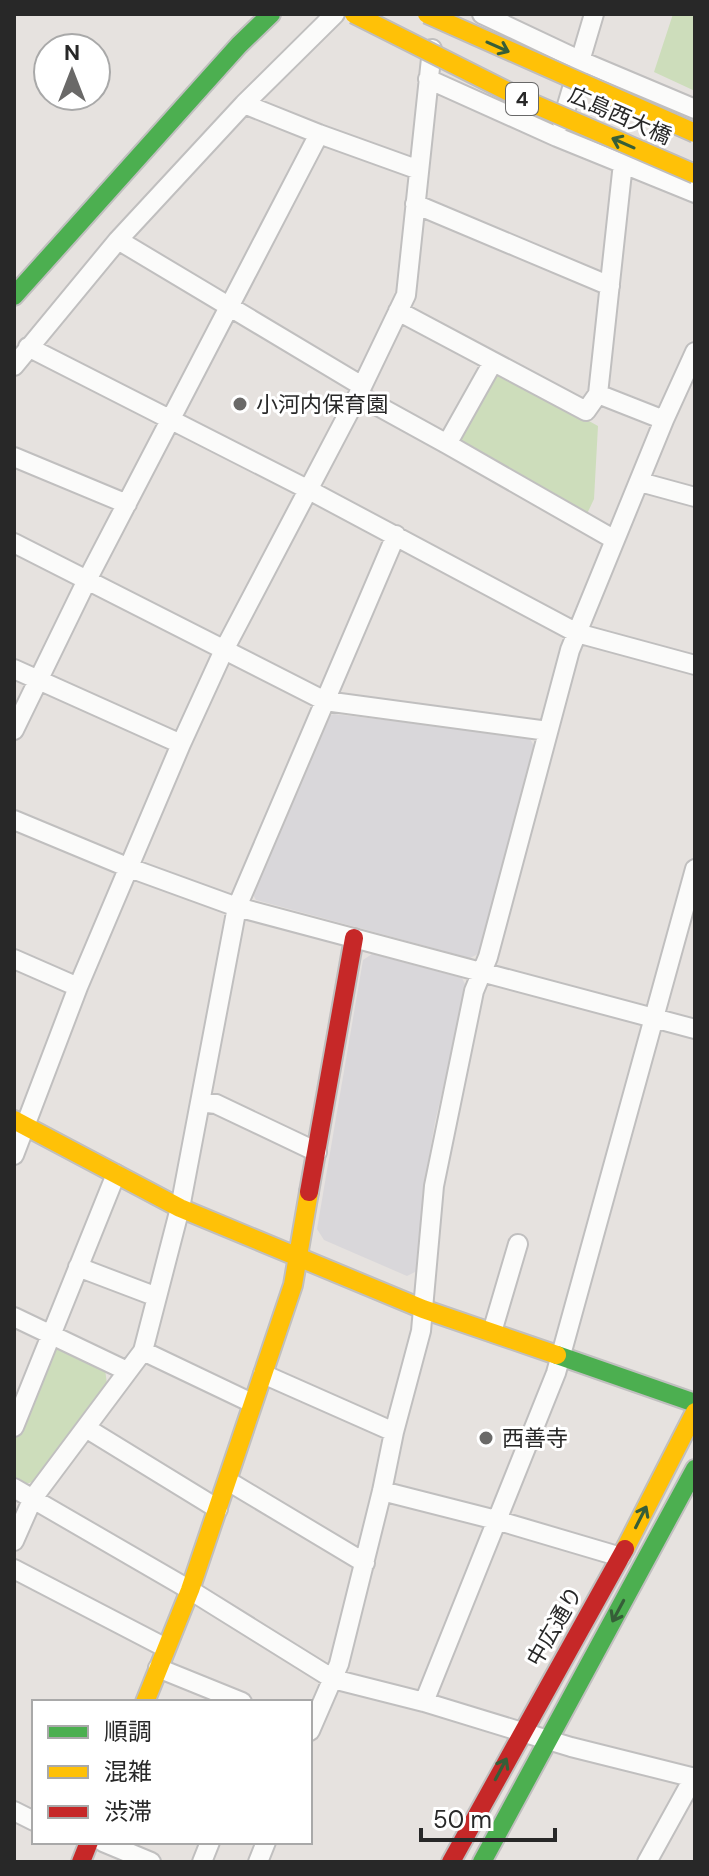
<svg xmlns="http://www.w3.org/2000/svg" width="709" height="1876" viewBox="0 0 709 1876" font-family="'DM Sans','Noto Sans JP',sans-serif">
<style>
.industrial{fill:#d9d7da}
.green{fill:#cdddbb}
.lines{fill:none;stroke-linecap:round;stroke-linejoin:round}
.street-casing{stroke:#c0bfbf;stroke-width:22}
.fast-casing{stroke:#c0bfbf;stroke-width:22}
.slow-casing{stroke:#c0bfbf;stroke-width:22}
.jam-casing{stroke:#c0bfbf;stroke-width:22}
.street{stroke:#fbfbfa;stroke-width:18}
.fast{stroke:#4caf50;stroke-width:18}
.slow{stroke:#ffc107;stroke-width:18}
.jam{stroke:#c62828;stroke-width:18}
.slow-bridge-casing{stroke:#bfbdbd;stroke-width:22;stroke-linecap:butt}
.slow-bridge{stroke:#ffc107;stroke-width:18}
.oneway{stroke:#365e38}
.poi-dot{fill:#6a6968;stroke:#fff;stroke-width:3}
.labels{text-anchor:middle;stroke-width:6;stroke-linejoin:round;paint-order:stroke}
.shield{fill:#fff;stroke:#686868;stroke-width:2}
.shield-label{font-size:20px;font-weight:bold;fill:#282828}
.street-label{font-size:22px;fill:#282828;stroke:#fff}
.poi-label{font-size:22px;fill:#282828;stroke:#fff;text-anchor:start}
</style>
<rect width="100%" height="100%" fill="#e6e2df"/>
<!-- industrial -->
<path class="industrial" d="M334,714L529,737L534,746L480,953L470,958L256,900L251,891L325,718Z
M372,954L462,978L467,988L435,1122L423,1191L417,1271L407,1276L324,1240L317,1229L363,960Z"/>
<!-- green -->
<path class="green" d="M673,14H695V91L654,72Z
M504,374L598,426L594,499L586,516L460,448L459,439L496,375Z
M57,1348L105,1369L107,1384L32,1482L23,1485L14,1480V1441L50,1351Z"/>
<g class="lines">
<defs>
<path id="street" d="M482,14L581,61L695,109
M428,79L557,137L695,193
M244,104L319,134L419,170
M562,122L594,14
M415,204L610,286
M118,240L362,386
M398,311L586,411L598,394L623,163
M28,347L309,490L577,633L695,665
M14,366L118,240L244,104L335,14
M598,394L664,420
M358,395L447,444L615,540
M447,444L493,362
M14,457L127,504
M640,482L695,497
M14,543L325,701L548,731
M14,669L181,744
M14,730L87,580L319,134
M14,820L127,867L237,907L695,1029
M14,959L78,987
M200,1102L216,1104L317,1152
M14,1155L78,987L181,744L224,650L358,395L406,295L432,49
M78,1267L157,1297
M14,1317L127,1371
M492,1332L518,1244
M143,1351L252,1403
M263,1374L394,1432
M14,1427L116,1174
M86,1428L218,1509
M228,1481L365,1563
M14,1488L190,1590L333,1679L424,1702L571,1747L695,1778
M382,1491L496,1520L621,1557
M14,1541L33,1498L143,1351L180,1208L237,907L396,535
M14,1569L166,1648
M158,1668L242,1702
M424,1702L556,1373L695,869
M310,1731L339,1664L382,1491L394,1432L421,1331L434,1186L474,991L488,957L570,650L664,420L695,352
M14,1811L34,1821
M103,1842L151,1862
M202,1862L210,1842
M258,1862L266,1842
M647,1862L694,1777"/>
<path id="fast" d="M14,296L239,45L271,14
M557,1355L695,1403
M482,1862L695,1469"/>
<path id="slow" d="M14,1120L180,1208L423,1309L557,1355
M625,1549L695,1412
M145,1702L190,1590L293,1285L309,1192"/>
<path id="jam" d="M309,1192L354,938
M81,1862L89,1842
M451,1862L625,1549"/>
</defs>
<!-- street casing -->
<use href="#street" class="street-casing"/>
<!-- fast casing -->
<use href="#fast" class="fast-casing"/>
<!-- slow casing -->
<use href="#slow" class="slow-casing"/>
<!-- jam casing -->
<use href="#jam" class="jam-casing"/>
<!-- street -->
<use href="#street" class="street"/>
<!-- fast -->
<use href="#fast" class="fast"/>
<!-- slow -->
<use href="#slow" class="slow"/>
<!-- jam -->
<use href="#jam" class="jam"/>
<defs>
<path id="slow-bridge" d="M354,14L527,101L695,174
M427,14L695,133"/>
</defs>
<!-- slow-bridge casing -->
<use href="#slow-bridge" class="slow-bridge-casing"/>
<!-- slow-bridge -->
<use href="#slow-bridge" class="slow-bridge"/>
</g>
<!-- one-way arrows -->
<defs><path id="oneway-shaft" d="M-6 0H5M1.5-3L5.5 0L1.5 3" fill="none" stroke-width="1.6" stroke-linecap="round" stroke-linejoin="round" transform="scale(2)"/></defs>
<g class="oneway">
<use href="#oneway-shaft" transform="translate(498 47) rotate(24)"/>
<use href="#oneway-shaft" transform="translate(623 143) rotate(-156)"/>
<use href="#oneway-shaft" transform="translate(641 1517) rotate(-63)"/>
<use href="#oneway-shaft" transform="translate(618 1611) rotate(118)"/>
<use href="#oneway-shaft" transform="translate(501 1769) rotate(-62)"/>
</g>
<!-- markers -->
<g class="poi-dot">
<circle cx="240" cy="404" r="8"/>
<circle cx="486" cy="1438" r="8"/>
</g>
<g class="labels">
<!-- shield labels -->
<rect class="shield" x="506" y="83" width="32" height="32" rx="6"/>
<g class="shield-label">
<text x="522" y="106">4</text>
</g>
<!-- street labels -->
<g class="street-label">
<text transform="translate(620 115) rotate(24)" y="8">広島西大橋</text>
<text transform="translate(554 1626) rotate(-60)" y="8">中広通り</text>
</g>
<!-- poi labels -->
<g class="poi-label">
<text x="256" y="412">小河内保育園</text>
<text x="502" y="1446">西善寺</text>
</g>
</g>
<!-- border -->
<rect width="709" height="1876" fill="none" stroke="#282828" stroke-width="32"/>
<!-- legend -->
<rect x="32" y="1700" width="280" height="144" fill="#ffffff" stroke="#a9a9a9" stroke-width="2"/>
<rect x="48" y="1726" width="40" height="12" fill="#4caf50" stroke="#a9a9a9" stroke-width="2"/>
<text x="104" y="1740" font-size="24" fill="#282828">順調</text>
<rect x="48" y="1766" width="40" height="12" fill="#ffc107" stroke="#a9a9a9" stroke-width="2"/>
<text x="104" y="1780" font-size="24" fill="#282828">混雑</text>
<rect x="48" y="1806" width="40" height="12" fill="#c62828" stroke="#a9a9a9" stroke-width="2"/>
<text x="104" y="1820" font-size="24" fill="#282828">渋滞</text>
<!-- north arrow -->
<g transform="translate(72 72)"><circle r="38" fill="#ffffff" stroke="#a9a9a9" stroke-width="2"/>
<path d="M0-6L14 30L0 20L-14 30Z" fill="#6a6968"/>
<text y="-12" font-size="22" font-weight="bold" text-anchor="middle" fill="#282828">N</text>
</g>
<!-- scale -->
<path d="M421 1828v12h134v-12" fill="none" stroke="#282828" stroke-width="4"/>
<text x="433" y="1828" font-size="24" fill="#282828" stroke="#ffffff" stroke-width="6" paint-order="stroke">50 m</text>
</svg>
